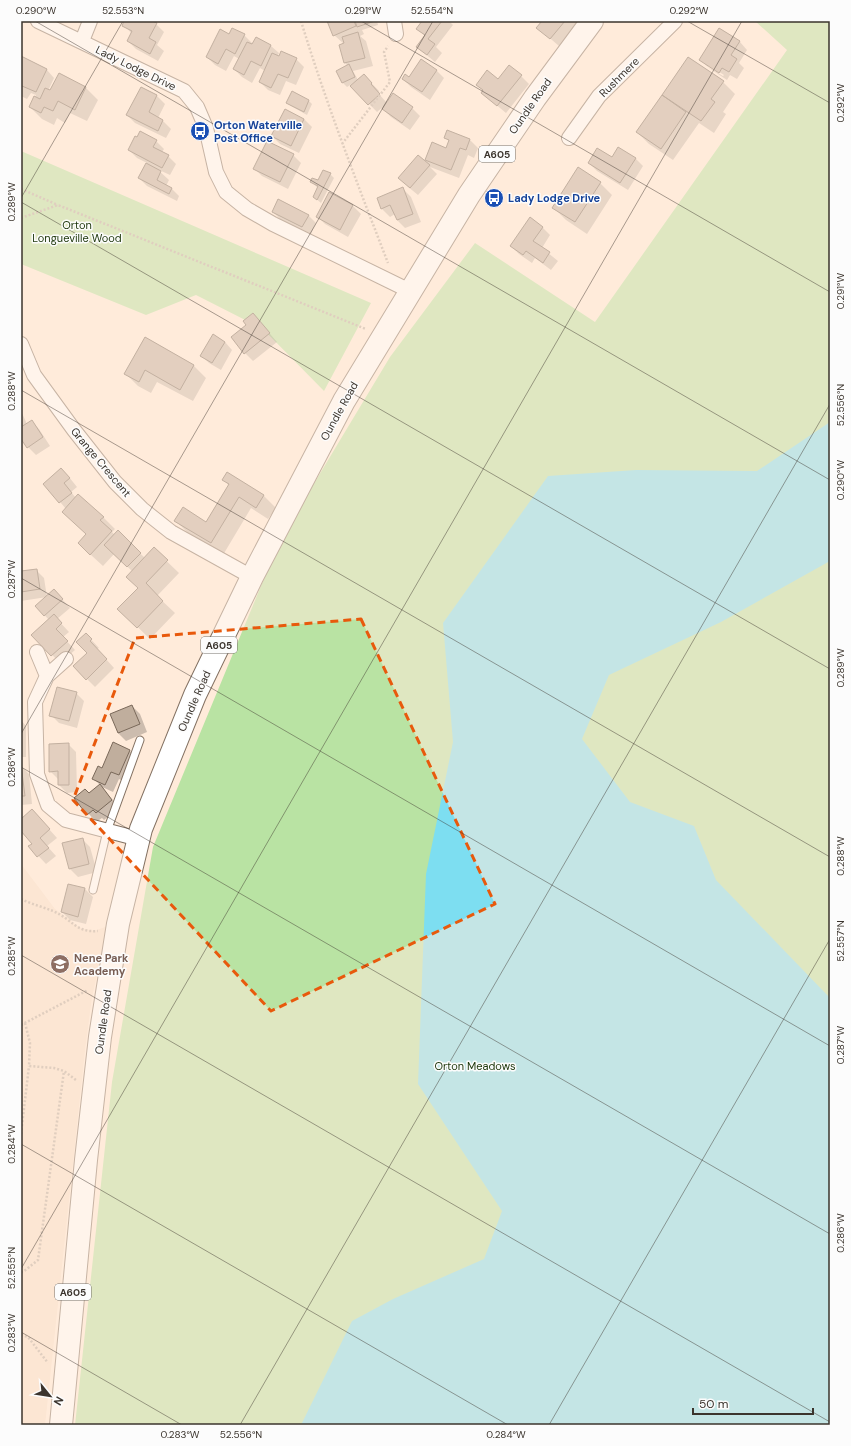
<svg xmlns="http://www.w3.org/2000/svg" width="851" height="1446" viewBox="0 0 851 1446" font-family="'DM Sans',sans-serif">
<style>
.built{fill:#f8dfc9}
.green{fill:#b9e3a3}
.water{fill:#7ddef1}
.shadow{fill:#0003;fill-rule:evenodd}
.building{fill:#c0ae9d;stroke:#7a695a}
.lines{fill:none;stroke-linecap:round;stroke-linejoin:round}
.service-casing{stroke:#837162;stroke-width:9}
.minor-casing{stroke:#837162;stroke-width:16}
.primary-casing{stroke:#837162;stroke-width:24}
.path{stroke:#baab9d;stroke-width:2.5;stroke-dasharray:2 2;stroke-linecap:butt}
.service{stroke:#fff;stroke-width:7}
.minor{stroke:#fff;stroke-width:14}
.primary{stroke:#fff;stroke-width:22}
.marked{fill:none;stroke:#e8590c;stroke-width:3;stroke-dasharray:8 5;stroke-linejoin:round}
.ticks{fill:none;stroke:#3b342d;stroke-width:1;stroke-opacity:0.45}
.labels{text-anchor:middle;stroke-width:3;stroke-linejoin:round;paint-order:stroke}
.shield{fill:#fcfcfc;stroke:#75706b;stroke-width:1}
.shield-label{font-size:10px;font-weight:bold;fill:#3b342d}
.street-label{font-size:11px;fill:#3b342d;stroke:#fcfcfc}
.transit-label{font-size:11px;font-weight:bold;fill:#164399;stroke:#fcfcfc;text-anchor:start}
.park-label{font-size:11px;fill:#1b3509;stroke:#fcfcfc}
.education-label{font-size:11px;font-weight:bold;fill:#785e54;stroke:#fcfcfc;text-anchor:start}
.neatline{fill:none;stroke:#3b342d;stroke-width:1.5}
.ticks-label{font-size:10px;text-anchor:middle;fill:#3b342d}
</style>
<rect width="100%" height="100%" fill="#ffebda"/>
<!-- built -->
<path class="built" d="M21,864L55,909L80,928L94,931L108,926L92,997L85,1050L45,1425H21Z"/>
<!-- green -->
<path class="green" d="M755,21H830V1425H75L112,1082L153,847L280,540L390,357L475,243L595,322L787,50Z
M21,151L371,303L324,391L263,329L196,295L146,315L21,264Z"/>
<!-- water -->
<path class="water" d="M830,422V561L721,622L609,675L582,739L630,802L694,826L716,880L830,998V1425H301L352,1321L393,1299L484,1259L502,1211L418,1084L426,874L453,742L443,623L548,476L636,470L757,471Z"/>
<!-- shadow -->
<path class="shadow" d="M123,21H150L156,24L164,32L157,45L164,51L158,61L136,49L128,41L132,34L124,25L125,23Z
M328,21H377L378,25L362,30L364,34L360,36L366,41L373,66L353,71L358,80L364,75L379,91L378,93L387,103L412,108L420,116L410,130L391,117L383,109L385,105L377,112L352,86L355,82L347,87L343,83L337,71L348,66L345,63L340,45L344,44L334,35Z
M423,21H449L453,25L436,47L442,53L435,62L417,47L425,36L417,29Z
M543,21H579L559,46L538,28Z
M720,29L740,42L747,50L739,63L744,68L737,79L730,75L727,80L709,68L701,60ZM708,65L724,75L723,76L708,67Z
M230,35H244L253,44L256,38L271,46L279,53L277,57L296,59L304,67L296,85L286,81L280,95L268,90L260,82L265,71L260,68L252,83L242,77L234,69L239,59L234,56L226,71L215,65L207,57Z
M21,57L47,70L54,78L48,91L50,92L59,74L86,88L98,100L87,121L70,113L65,123L57,118L54,125L42,119L30,107L36,95L31,93L27,99L21,96Z
M689,58L723,82L735,94L723,112L726,114L714,133L699,123L673,160L649,144L637,132Z
M436,70L444,78L430,100L411,87L403,79L409,78Z
M521,76L529,84L506,113L482,93L483,91L477,85Z
M141,88L157,96L165,104L158,118L163,121L171,129L166,138L135,123L127,115Z
M309,101L312,104L307,115L291,106L287,103Z
M304,119L312,127L299,153L280,144L272,136Z
M448,132L470,140L478,148L474,158L468,155L459,178L430,167L437,174L418,195L407,186L425,162L432,144L447,149L450,142L446,138Z
M156,141L164,149L162,152L168,156L176,164L170,175L157,169L169,180L166,186L171,188L179,196L177,201L147,186L139,178L147,163L137,158L129,150Z
M293,155L301,163L288,189L262,176L255,169Z
M635,158L643,166L628,190L597,171L589,163L612,159Z
M330,174L334,178L321,203L314,197L318,188L311,182H318Z
M600,183L612,195L587,234L566,220L554,208Z
M403,189L411,197L421,222L405,228L397,220L395,214L390,217L382,209L378,199Z
M330,193L353,206L361,214L348,237L325,224L317,216Z
M273,212L308,215L316,223L311,234L281,220Z
M542,227L550,235L542,248L558,261L551,270L535,258L532,263L519,254L511,246Z
M253,314L277,342L253,361L245,353L248,325Z
M145,339L194,366L206,378L193,401L157,382L151,393L138,386L126,374Z
M225,342L232,350L221,370L209,363L201,355Z
M21,411L27,424L31,421L39,429L50,446L36,455L28,447L21,437Z
M69,477L77,487L71,492L76,498L103,517L115,529L112,532L115,535L118,532L145,558L154,549L179,573L157,596L175,613L150,639L119,609L139,588L132,571L114,554L103,566L91,555L79,543L87,534L63,512L66,509L45,484Z
M224,480L264,496L276,508L268,519L251,508L223,555L188,533L176,521L206,523L229,486Z
M36,570L44,578L47,597L62,599L70,608L57,619L69,632L63,637L75,650L60,663L33,635L49,620L36,606L47,597L21,601V572Z
M86,634L99,648L97,649L114,668L95,687L87,679L88,653Z
M76,693L84,701L77,728L59,723L51,715Z
M132,706L140,714L147,732L126,741L118,733Z
M21,720L26,726V757H21Z
M68,744L76,752L77,792L67,793L59,785L58,779L50,771Z
M129,750L137,758L127,783L119,779L113,792L100,786L120,808L104,820L102,818L96,822L75,798L89,794L100,785L94,779L102,770Z
M21,766L29,774L32,804L21,805Z
M40,819L57,838L47,846L56,856L46,864L30,847L33,844L23,832L21,835V820Z
M82,839L90,847L97,872L78,877L70,869Z
M85,889L93,897L86,924L70,920L62,912Z"/>
<!-- building -->
<path class="building" d="M124,21H152L157,23L149,38L156,42L150,54L127,41L132,31L122,26Z
M327,21H354L356,26L333,36Z
M355,21H375L357,27Z
M422,21H442L428,39L435,44L427,55L416,47L425,35L416,29Z
M542,21H565L550,39L536,28Z
M232,28L245,34L235,54L226,49L218,64L206,57L220,29L229,34Z
M719,28L740,41L731,55L737,59L729,72L722,68L719,73L699,60Z
M358,32L365,58L344,63L339,45L344,43L342,37Z
M256,37L271,45L261,66L251,61L244,75L233,69L247,42L252,44Z
M281,51L297,58L288,78L278,74L271,88L259,82L272,53L279,56Z
M21,56L47,69L36,92L22,86L21,88Z
M688,57L724,81L711,99L715,102L701,121L662,95Z
M421,59L437,70L422,92L402,79L405,74L409,77Z
M349,64L355,77L342,83L336,71Z
M509,65L522,75L497,106L481,93L483,90L476,85L487,70L498,79Z
M59,73L86,87L75,110L58,101L53,111L44,107L41,113L29,107L34,96L40,99L45,88L50,90Z
M364,74L372,83L371,84L380,94L368,105L350,86Z
M141,87L157,95L149,112L163,120L158,131L126,115Z
M292,91L309,100L304,112L286,103Z
M393,93L413,107L402,123L382,109Z
M662,95L686,112L661,149L636,132Z
M285,109L304,119L291,146L271,136Z
M447,130L470,139L466,150L460,148L451,170L425,160L432,142L446,148L449,140L444,138Z
M140,131L157,140L153,147L169,155L162,168L128,150L135,136L137,137Z
M267,141L294,154L280,182L253,169Z
M618,147L636,158L620,183L588,163L597,148L612,157Z
M418,155L430,165L410,188L398,178Z
M146,163L161,171L157,180L172,188L169,194L138,178Z
M578,167L601,182L575,222L552,208Z
M323,170L331,173L317,200L313,197L318,186L310,182L312,178L318,180Z
M403,187L413,214L397,220L390,205L381,209L377,198Z
M329,192L353,205L340,230L316,217Z
M278,199L309,215L302,227L272,212Z
M530,217L543,227L533,241L550,252L543,263L526,251L523,255L510,246Z
M253,313L270,333L244,354L231,337L246,325L243,321Z
M213,334L225,342L212,363L200,356Z
M145,337L194,365L180,390L145,370L139,382L124,374Z
M32,420L43,437L27,448L21,439V427Z
M61,468L70,478L64,483L72,493L59,503L43,484Z
M227,472L264,495L256,508L239,497L211,543L174,521L183,507L206,522L229,484L222,480Z
M78,494L104,517L100,520L112,531L90,555L78,543L86,534L62,512Z
M118,530L141,553L127,567L104,545Z
M154,547L168,560L146,583L163,601L137,628L117,609L138,588L126,577Z
M37,569L40,589L21,592V571Z
M54,589L63,599L44,616L35,606Z
M54,614L62,623L56,629L68,641L51,656L31,635Z
M86,633L92,639L90,641L107,659L86,680L73,666L87,653L76,642Z
M57,687L77,692L69,721L49,716Z
M132,705L140,724L118,733L110,714Z
M113,742L130,750L119,775L111,772L105,785L92,779L98,766L102,768Z
M69,743V785H58V771L49,772V744Z
M21,765L25,796H21Z
M100,784L112,800L96,813L93,810L87,815L74,798L85,789L89,793Z
M32,809L50,829L40,838L49,848L37,857L28,846L32,844L21,831V819Z
M83,838L89,864L69,869L62,843Z
M68,884L85,888L78,917L61,912Z"/>
<g class="lines">
<defs>
<path id="service" d="M93,890L107,831L140,740"/>
<path id="minor" d="M38,21L184,91L197,107L206,128L216,172L226,192L247,209L273,224L410,291
M394,21L396,34
M82,41L90,21
M569,138L599,96L675,21
M21,344L34,375L74,430L115,482L142,509L171,532L252,577
M37,652L47,676
M66,659L47,676L35,702L37,774L48,805L66,820L139,839"/>
<path id="primary" d="M61,1425L86,1160L100,1037L118,924L141,829L195,695L252,577L344,401L469,195L535,98L592,21"/>
</defs>
<!-- service casing -->
<use href="#service" class="service-casing"/>
<!-- minor casing -->
<use href="#minor" class="minor-casing"/>
<!-- primary casing -->
<use href="#primary" class="primary-casing"/>
<!-- path -->
<path class="path" d="M301,21C326,103 357,183 388,263
M342,144L390,82L384,52L388,46
M21,189L58,205
M21,218L58,205L366,329
M21,899C31,904 43,907 53,911C72,919 76,933 98,931
M25,1023L30,1043L29,1066L54,1068L64,1071L76,1080
M21,1025L88,990
M21,1134L29,1066
M21,1272H23L38,1260L64,1071
M21,1335L28,1337L48,1363"/>
<!-- service -->
<use href="#service" class="service"/>
<!-- minor -->
<use href="#minor" class="minor"/>
<!-- primary -->
<use href="#primary" class="primary"/>
</g>
<!-- marked area -->
<path d="M0 0H851V1446H0ZM361,619L495,904L271,1011L73,800L135,638Z" fill="#ffebda" fill-opacity=".55" fill-rule="evenodd"/>
<path class="marked" d="M361,619L495,904L271,1011L73,800L135,638Z"/>
<!-- ticks -->
<path class="ticks" d="M35,21L830,480M361,21L830,292M687,21L830,103M21,198L123,21M21,202L830,669M21,390L830,857M21,578L830,1046M21,734L433,21M21,767L830,1234M21,955L830,1422M21,1144L508,1425M21,1269L742,21M21,1332L182,1425M240,1425L830,404M549,1425L830,939"/>
<!-- icons -->
<defs>
<symbol id="bus-disc" viewBox="-11 -11 22 22"><circle r="9.5" fill="#1a4fb4" stroke="#fcfcfc"/><path d="M-5-6H5V4H4V6H2V4H-2V6H-4V4H-5ZM-3.5-4V0h7V-4ZM-3.5 1.2v1.5H-2V1.2ZM2 1.2v1.5H3.5V1.2Z" fill="#fff"/></symbol>
<symbol id="school-disc" viewBox="-11 -11 22 22"><circle r="9.5" fill="#8d6e63" stroke="#fcfcfc"/><path d="M0-5L7-2L0 1L-7-2ZM-4 1L0 2.5L4 1V4Q0 6-4 4Z" fill="#fff"/></symbol>
</defs>
<g fill-rule="evenodd">
<use href="#bus-disc" x="189" y="120" width="22" height="22"/>
<use href="#bus-disc" x="483" y="187" width="22" height="22"/>
<use href="#school-disc" x="49" y="953" width="22" height="22"/>
</g>
<g class="labels">
<!-- shield labels -->
<g class="shield">
<rect x="479" y="146" width="36" height="16" rx="3"/>
<rect x="201" y="637" width="36" height="16" rx="3"/>
<rect x="55" y="1284" width="36" height="16" rx="3"/>
</g>
<g class="shield-label">
<text x="497" y="158">A605</text>
<text x="219" y="649">A605</text>
<text x="73" y="1296">A605</text>
</g>
<!-- street labels -->
<g class="street-label">
<text transform="translate(136 68) rotate(26)" y="4">Lady Lodge Drive</text>
<text transform="translate(619 77) rotate(-45)" y="4">Rushmere</text>
<text transform="translate(530 106) rotate(-55)" y="4">Oundle Road</text>
<text transform="translate(339 411) rotate(-61)" y="4">Oundle Road</text>
<text transform="translate(101 462) rotate(50)" y="4">Grange Crescent</text>
<text transform="translate(194 701) rotate(-66)" y="4">Oundle Road</text>
<text transform="translate(103 1022) rotate(-82)" y="4">Oundle Road</text>
</g>
<!-- transit labels -->
<g class="transit-label">
<text x="214" y="129">Orton Waterville<tspan x="214" dy="13">Post Office</tspan></text>
<text x="508" y="202">Lady Lodge Drive</text>
</g>
<!-- park labels -->
<g class="park-label">
<text x="77" y="229">Orton<tspan x="77" dy="13">Longueville Wood</tspan></text>
<text x="475" y="1070">Orton Meadows</text>
</g>
<!-- education labels -->
<g class="education-label">
<text x="74" y="962">Nene Park<tspan x="74" dy="13">Academy</tspan></text>
</g>
</g>
<!-- border -->
<rect width="851" height="1446" fill="none" stroke="#fcfcfc" stroke-width="44"/>
<!-- north arrow -->
<g transform="translate(50 1396) rotate(120)" stroke="#fcfcfc" stroke-width="3" paint-order="stroke">
<path d="M0-3L7 15L0 10L-7 15Z" fill="#3b342d"/>
<text y="-6" font-size="11" font-weight="bold" text-anchor="middle" fill="#3b342d">N</text>
</g>
<!-- scale -->
<path d="M693 1408v6h120v-6" fill="none" stroke="#3b342d" stroke-width="2"/>
<text x="699" y="1408" font-size="12" fill="#3b342d" stroke="#fcfcfc" stroke-width="3" paint-order="stroke">50 m</text>
<rect x="22" y="22" width="807" height="1402" class="neatline"/>
<g class="ticks-label">
<text x="36" y="14">0.290°W</text>
<text x="123" y="14">52.553°N</text>
<text x="363" y="14">0.291°W</text>
<text x="432" y="14">52.554°N</text>
<text x="689" y="14">0.292°W</text>
<text transform="translate(840 103) rotate(-90)" y="4">0.292°W</text>
<text transform="translate(11 202) rotate(-90)" y="4">0.289°W</text>
<text transform="translate(840 291) rotate(-90)" y="4">0.291°W</text>
<text transform="translate(11 391) rotate(-90)" y="4">0.288°W</text>
<text transform="translate(840 405) rotate(-90)" y="4">52.556°N</text>
<text transform="translate(840 480) rotate(-90)" y="4">0.290°W</text>
<text transform="translate(11 579) rotate(-90)" y="4">0.287°W</text>
<text transform="translate(840 668) rotate(-90)" y="4">0.289°W</text>
<text transform="translate(11 767) rotate(-90)" y="4">0.286°W</text>
<text transform="translate(840 856) rotate(-90)" y="4">0.288°W</text>
<text transform="translate(840 941) rotate(-90)" y="4">52.557°N</text>
<text transform="translate(11 956) rotate(-90)" y="4">0.285°W</text>
<text transform="translate(840 1045) rotate(-90)" y="4">0.287°W</text>
<text transform="translate(11 1144) rotate(-90)" y="4">0.284°W</text>
<text transform="translate(840 1233) rotate(-90)" y="4">0.286°W</text>
<text transform="translate(11 1268) rotate(-90)" y="4">52.555°N</text>
<text transform="translate(11 1333) rotate(-90)" y="4">0.283°W</text>
<text x="180" y="1438">0.283°W</text>
<text x="241" y="1438">52.556°N</text>
<text x="506" y="1438">0.284°W</text>
</g>
</svg>
